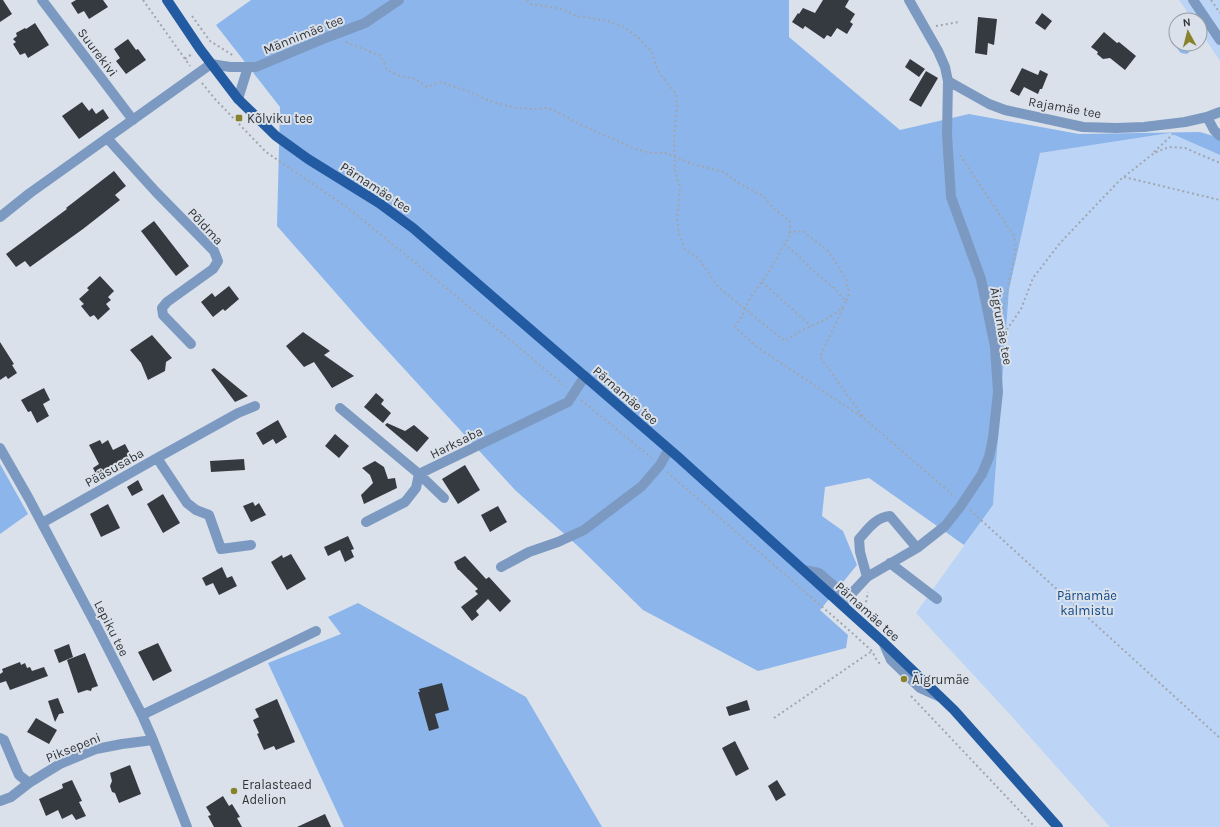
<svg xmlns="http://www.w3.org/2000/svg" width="1220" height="827" viewBox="0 0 1220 827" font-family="Karla,sans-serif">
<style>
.green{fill:#bcd5f6}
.forest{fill:#8cb5eb}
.water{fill:#8db6ec}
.building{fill:#353a41}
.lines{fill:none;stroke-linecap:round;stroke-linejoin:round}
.path{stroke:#a1a6ad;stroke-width:2;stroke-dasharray:2 3;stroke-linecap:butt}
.minor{stroke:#7c9ac1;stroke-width:10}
.major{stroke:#225ba1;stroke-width:10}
.poi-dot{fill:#88822a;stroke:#dae1ea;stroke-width:1.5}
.labels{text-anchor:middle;stroke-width:4;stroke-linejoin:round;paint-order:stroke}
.street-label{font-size:13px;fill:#323538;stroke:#dae1ea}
.poi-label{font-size:13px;fill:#323538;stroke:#dae1ea;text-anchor:start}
.park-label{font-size:13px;fill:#114887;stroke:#dae1ea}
</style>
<rect width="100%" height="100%" fill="#dae1ea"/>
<!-- green -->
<path class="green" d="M1179,0H1220V61L1200,31V20H1193Z
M1170,133L1220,155V827H1110L1005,709L916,613L993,505L1009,290L1040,153Z"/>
<!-- forest -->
<path class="forest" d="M251,0H789V37L900,130L969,114L1079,134L1200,132L1220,138V155L1170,133L1040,153L1009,290L993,505L964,545L869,478L825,487L822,516L843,531L857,565L820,610L848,635L846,648L758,671L643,610L580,548L515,490L364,325L277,226L280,107L216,25Z
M0,464L28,514L0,534Z
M358,603L526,697L602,827H344L268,663L341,634L328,617Z"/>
<!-- water -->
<path class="water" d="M1176,41V44H1188L1191,50L1187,54L1181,53C1178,50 1175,46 1176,41Z"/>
<!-- building -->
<path class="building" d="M0,0H3L12,14L0,22Z
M76,0H103L108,7L89,19L84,11L78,14L71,3Z
M823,0H849L845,7L855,14L850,22L853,24L847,34L837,28L831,37L827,35L824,39L805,26L803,29L792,22L798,13L799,14L803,8L815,13Z
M1042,13L1052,21L1045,30L1035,23Z
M978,17L997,19L994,45L988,43L987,55L975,53Z
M35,23L49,45L28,58L25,53L20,55L13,44L16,42L13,39L17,36L16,33L25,28L26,29Z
M1104,32L1117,43L1119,42L1136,56L1125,70L1110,58L1103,59L1097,54L1098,52L1091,47Z
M128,39L136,50L138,49L146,60L126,74L116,61L120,58L114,49Z
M910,59L925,69L919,77L905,67Z
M1022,68L1038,75L1040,70L1048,74L1042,89H1040L1038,94L1024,87L1019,96L1010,91Z
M926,71L938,78L921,107L909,100Z
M82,102L89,111L92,108L96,114L103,109L109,118L79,139L62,116Z
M114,171L126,186L115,195L120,200L83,229L30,267L25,261L16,267L6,254L67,209L66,208Z
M154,221L189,266L176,276L141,231Z
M100,276L114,291L108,297L111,300L106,304L110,309L98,320L94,315L90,317L81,306L84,304L79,299L89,290L87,288Z
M229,286L239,299L225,311L223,309L213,317L201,302L212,293L215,297Z
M303,332L330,351L324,355L354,376L332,388L314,362L304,367L286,346Z
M152,335L172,358L166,362L165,371L148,380L141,363L130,350Z
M0,342L14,364L12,365L17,373L8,379L6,376L0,380Z
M214,368L248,396L235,402L211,370Z
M44,388L50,400L43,404L49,416L37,423L31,411L28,412L21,400Z
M376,393L384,400L381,404L391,413L383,423L364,407Z
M278,420L287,437L276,444L273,439L263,445L256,433Z
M387,423L405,431L414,425L429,438L417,452L385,425Z
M335,434L349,446L339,458L325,446Z
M100,440L102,444L108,440L113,450L125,444L133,459L98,478L93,468L99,464L89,445Z
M244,459L245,470L211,472L210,461Z
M375,461L384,467L388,479L395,478L397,488L364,504L361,495L373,483L370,475L362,468Z
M465,465L480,490L458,504L442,479Z
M138,480L143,490L132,496L127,487Z
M163,494L180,523L163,533L147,504Z
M253,502L255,506L259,503L266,515L251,522L243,506Z
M108,504L120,528L101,537L90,514Z
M498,506L507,522L490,532L481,515Z
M348,536L354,549L351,550L354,557L345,562L340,550L328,556L324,547Z
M291,554L306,579L287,590L271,562L282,555L283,558Z
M465,556L486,579L489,577L511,601L500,612L488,599L476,611L479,615L472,621L461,607L478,594L475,591L478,589L459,570H458L454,562Z
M222,567L227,578L232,576L237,586L219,595L213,583L206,586L202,578Z
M158,643L172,671L153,681L138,652Z
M69,644L73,657L59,663L54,650Z
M85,653L98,686L92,688L91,691L87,690L78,693L67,660Z
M20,662L21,665L25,663L27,668L30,667L32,671L44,667L48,676L10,690L6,681L0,683V674L3,672L2,669Z
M442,683L449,710L435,714L439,728L429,731L418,692H420L419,689Z
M58,698L64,713L59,714L55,722L48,701Z
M277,699L295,742L276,750L274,746L264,750L257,734L259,733L253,720L259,717L255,709Z
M747,700L750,710L729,716L726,707Z
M36,718L57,730L49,744L27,732Z
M735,741L749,769L736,776L722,748Z
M130,765L141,794L119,803L115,793L112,792L110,786L112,781L110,773Z
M72,780L82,801L79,802L86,816L76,820L72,814L62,819L58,810L46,816L39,799L63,788L62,784Z
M777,780L786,795L776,801L768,786Z
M223,796L229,806L232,804L240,817L237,818L242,827H214L208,816L211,815L206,807Z
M325,814L331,827H297Z"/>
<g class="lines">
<!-- path -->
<path class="path" d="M143,0L190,66
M527,0L531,4L563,9L577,16L608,21L622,26L639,38L652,52L656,66L660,74L676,94L677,106L674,139L675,172L680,187L677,217L679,234L685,249L699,259L719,288L785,341C790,338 795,334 801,331C816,323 838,317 846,301
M1211,0L1220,13
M192,16L210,41L234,56
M936,26L959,22
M346,42L381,56L387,70L400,76L415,79L427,87L441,82L470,92L487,100L508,106L517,108L531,109L548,108L565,116L579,124L633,148L650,153H666L692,164L724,172L738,183L763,196L775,210L790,221V235L768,273L749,300L742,316L735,327L757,347L865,419L955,497
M185,59L192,54
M202,83L215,99L266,152L348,208L515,344L566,387
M1154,152L1173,134
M960,155L1014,236L1016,248L1001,320
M1124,177L1220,200
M789,233L790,232L803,231L828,251L846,279L849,294L846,302
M784,244L801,258L812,270L834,288L846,301
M762,282L811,326
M843,308L820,357L864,418
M1004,334L1021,309L1033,278L1060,243L1120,180L1154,153L1169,147L1185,148L1220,163
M581,400L652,458
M667,472L850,631L872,651L876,659L880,664
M970,510L1220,738
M864,612L868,592
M911,696L1035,827
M774,718L872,651"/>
<!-- minor -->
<path class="minor" d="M42,0L133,120
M1193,0L1220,40
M948,81L989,104L1005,110L1083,127L1116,128L1144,127L1185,122L1207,117L1220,112
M238,99L248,67
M1207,117L1214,130L1220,136
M107,138L156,192L214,251L218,261L213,269L167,302L162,308L163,315L191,344
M0,217L30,193L211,64L230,67H256L328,37L365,23L399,0
M340,408L419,474L568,402L585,376
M0,448L28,497L97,627L142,715L153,740L187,827
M157,458L238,413L255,406
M366,522L405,502L416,488L419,474L444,498
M42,523L157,458L187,503L196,510L209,515L221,549L251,545
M890,563L937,599
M501,567L529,552L558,542L584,530L642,486L660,465L669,449
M804,570L819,573L834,586L842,604L867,577L917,548L945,526L960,507L982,474L989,457L993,438L998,392L995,347L981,279L951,197L947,135L948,81L945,67L938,51L909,0
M867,577L860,552L859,539C868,529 876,517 890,516L917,548
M883,642L891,660L920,688L940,697
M142,715L316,631
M0,738L4,740L19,775L29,783
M0,801L11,797L29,783L60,764L96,749L122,744L153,740"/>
<!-- major -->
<path class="major" d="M167,0L200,49L238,99L276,136L308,159L379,203L413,228L677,456L883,642L954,710L1058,827"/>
</g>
<!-- markers -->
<g class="poi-dot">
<rect x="235" y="114" width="8" height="8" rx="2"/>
<circle cx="904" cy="679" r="4"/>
<circle cx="234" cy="791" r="4"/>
</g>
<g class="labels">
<!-- street labels -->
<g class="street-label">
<text transform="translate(303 34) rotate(-22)" y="5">Männimäe tee</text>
<text transform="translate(98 52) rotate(53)" y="5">Suurekivi</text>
<text transform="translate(1065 107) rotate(10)" y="5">Rajamäe tee</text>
<text transform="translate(376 187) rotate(33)" y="5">Pärnamäe tee</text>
<text transform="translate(206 226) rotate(47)" y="5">Põldma</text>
<text transform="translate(1002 326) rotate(80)" y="5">Äigrumäe tee</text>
<text transform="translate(626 395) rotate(41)" y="5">Pärnamäe tee</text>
<text transform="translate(456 442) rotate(-26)" y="5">Harksaba</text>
<text transform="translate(114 467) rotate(-29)" y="5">Pääsusaba</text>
<text transform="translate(868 611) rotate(42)" y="5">Pärnamäe tee</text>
<text transform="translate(112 628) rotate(63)" y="5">Lepiku tee</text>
<text transform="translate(73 747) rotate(-22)" y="5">Piksepeni</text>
</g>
<!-- poi labels -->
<g class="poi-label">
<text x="247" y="123">Kõlviku tee</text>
<text x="912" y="684">Äigrumäe</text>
<text x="242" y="789">Eralasteaed<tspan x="242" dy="15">Adelion</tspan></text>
</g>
<!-- park labels -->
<g class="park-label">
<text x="1087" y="600">Pärnamäe<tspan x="1087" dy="15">kalmistu</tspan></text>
</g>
</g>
<!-- north arrow -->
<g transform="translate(1188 32) rotate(353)"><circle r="19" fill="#dae1ea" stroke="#979ca3"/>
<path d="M0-3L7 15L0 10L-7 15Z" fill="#88822a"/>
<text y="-6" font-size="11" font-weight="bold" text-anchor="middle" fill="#323538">N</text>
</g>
</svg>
